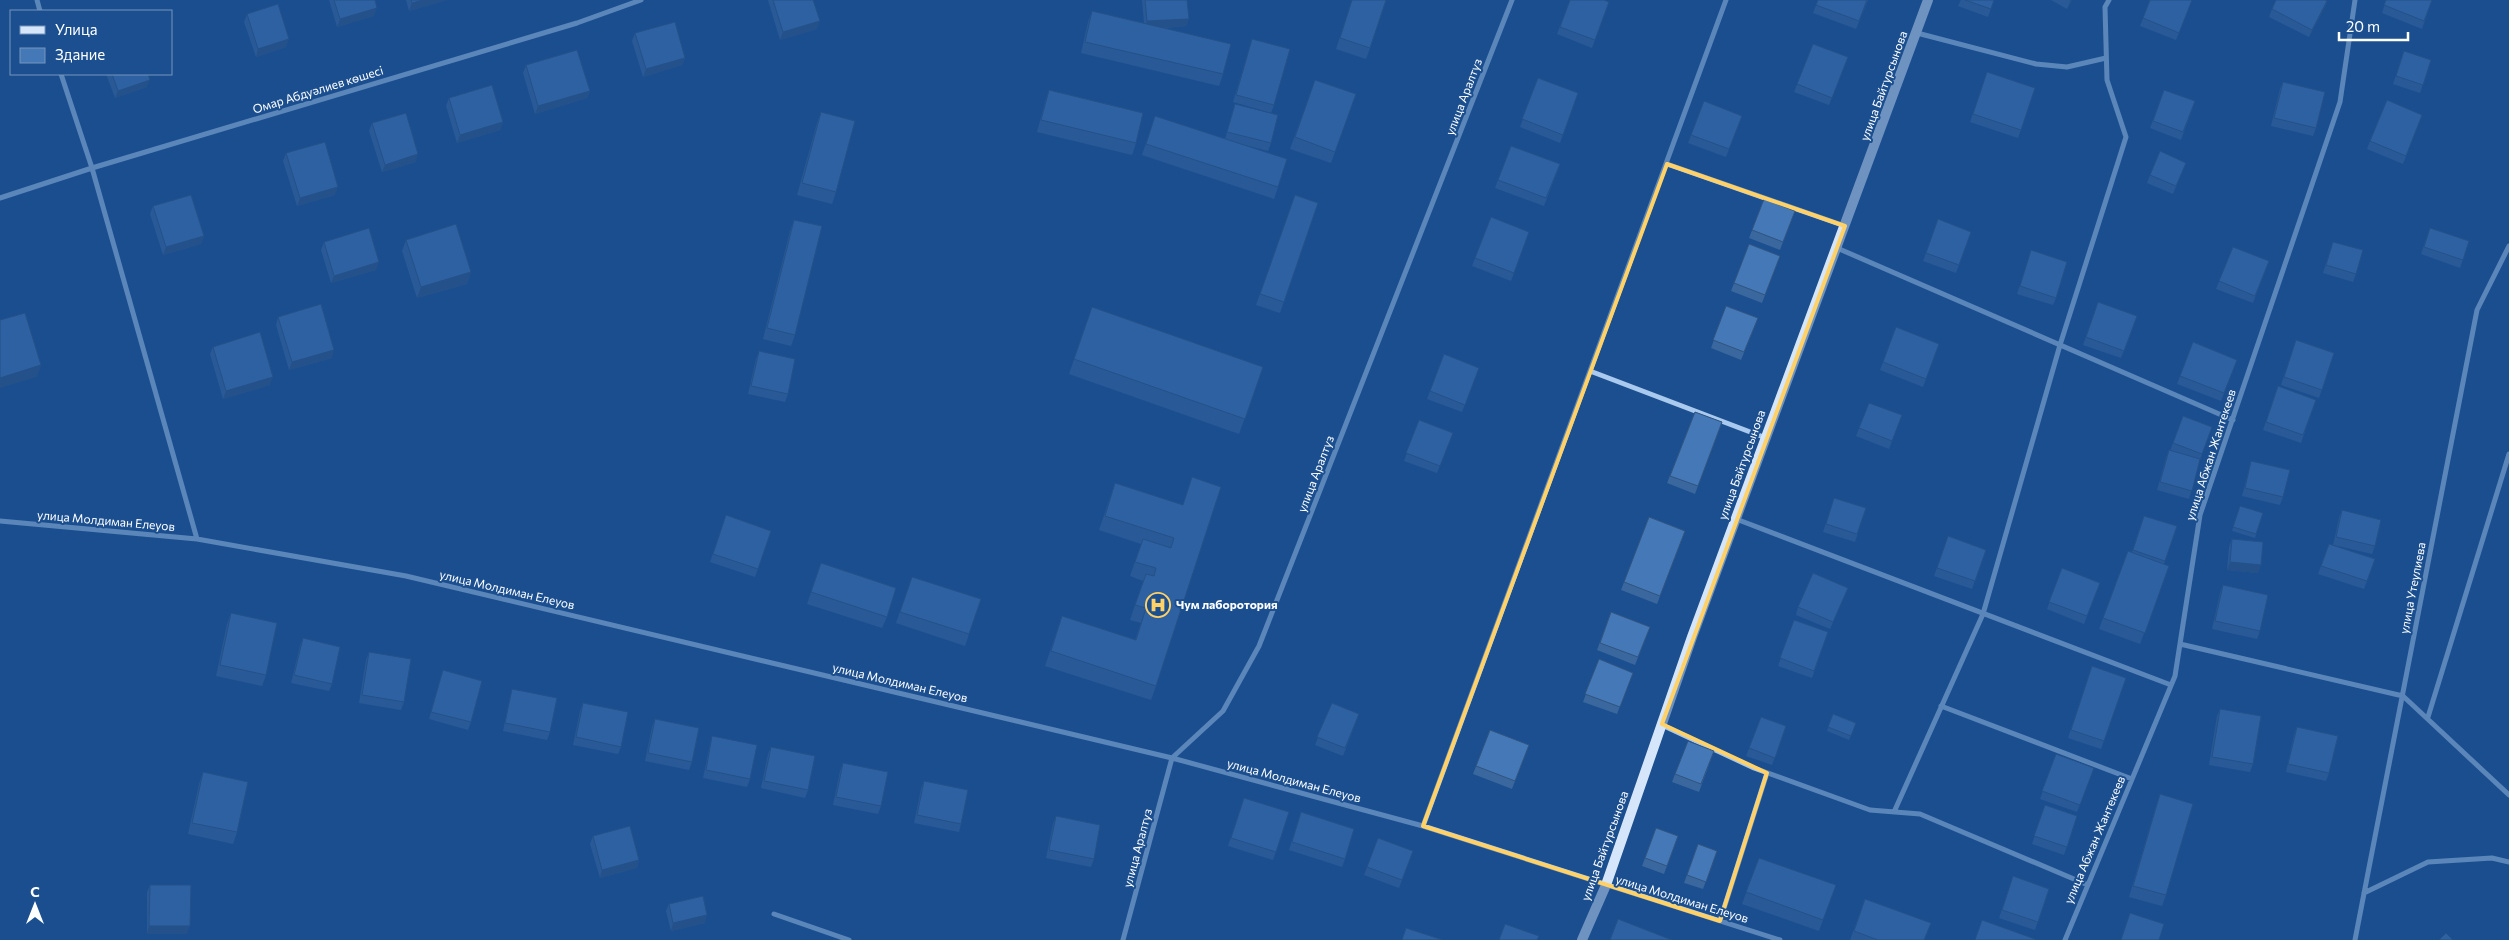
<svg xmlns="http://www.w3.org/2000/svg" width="2509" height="940" viewBox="0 0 2509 940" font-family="Commissioner,sans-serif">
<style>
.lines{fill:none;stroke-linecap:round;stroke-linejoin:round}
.street{stroke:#a9c9ee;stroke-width:5}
.secondary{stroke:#d6e6fa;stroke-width:10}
.wall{fill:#3a679d}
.shaded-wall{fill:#305480}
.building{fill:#4478b7;stroke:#305480}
.marked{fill:none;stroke:#ffd166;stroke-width:4;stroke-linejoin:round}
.labels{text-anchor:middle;stroke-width:4;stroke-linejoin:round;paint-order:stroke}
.street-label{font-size:12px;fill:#fff;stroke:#1b4f8f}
.poi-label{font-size:12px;font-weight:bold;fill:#fff;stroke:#1b4f8f;text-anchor:start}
</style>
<rect width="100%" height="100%" fill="#1b4f8f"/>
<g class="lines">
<!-- street -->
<path class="street" d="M37,0L40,11
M1917,33L2036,64L2067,67L2106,58
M61,74L92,168L197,539
M1667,164L1845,226
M0,198L92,168L577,23L641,0
M1837,248L2233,420
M1590,371L1766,438
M1736,519L2171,685
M0,521L197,539L406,576L1172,758L1423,826L1780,940
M2180,644L2403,696L2509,795
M1941,706L2132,779
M2428,717L2509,454
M1662,725L1754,768L1870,810L1920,814L2088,885
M1894,812L1983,614L2060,345L2126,137L2107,80L2105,7L2109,0
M1423,826L1726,0
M2364,893L2428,862L2492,858L2509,862
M774,914L849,940
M1720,921L1767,773
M1123,940L1172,758L1223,711L1259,646L1512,0
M2065,940L2175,676L2200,515L2340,102L2355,0
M2355,940L2477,310L2509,246"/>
<!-- secondary -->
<path class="secondary" d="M1582,940L1606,885L1692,637L1928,0"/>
</g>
<!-- wall -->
<path class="wall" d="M329,0H375L374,16L337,27Z
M406,0H447L409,11Z
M768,0H813L817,29L780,40Z
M1142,0H1187L1189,19L1186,26L1164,28L1223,74L1219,86L1081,53L1088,22L1092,11L1144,23Z
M1352,0L1370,48L1366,59L1336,49Z
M1570,0L1609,2L1592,48L1557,34Z
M1818,0H1868L1856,29L1813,13Z
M1961,0H1994L1988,17L1958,6Z
M2051,0H2072L2067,9Z
M2150,0H2192L2176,40L2140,26Z
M2386,0H2432L2422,29L2382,13Z
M2327,1L2324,9L2309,37L2269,17L2272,9Z
M247,14L286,47L256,57L244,22Z
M635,33L685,58L682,65L643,77L632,41Z
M1252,39L1274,105L1271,113L1233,102Z
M1813,44L1848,57L1829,105L1794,92Z
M2404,51L2431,60L2420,93L2393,84Z
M526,65L590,91L587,98L535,114L523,73Z
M1987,72L2035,88L2018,138L1970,122Z
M106,74H148L147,87L115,98Z
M1538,78L1578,93L1560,143L1520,127Z
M1315,80L1356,94L1331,163L1290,149Z
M2283,82L2316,128L2313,136L2271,126L2280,89Z
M1049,90L1136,143L1132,155L1037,132L1045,102Z
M2164,90L2195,101L2181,140L2150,128Z
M449,98L503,122L500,130L457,143L446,106Z
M1704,101L1742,116L1726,157L1688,143Z
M1235,104L1271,143L1268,151L1245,145L1278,187L1274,199L1142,155L1155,116L1225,139Z
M821,112L836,192L832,204L797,195L817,123Z
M2422,115L2403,164L2367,149L2370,141Z
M372,123L416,162L382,172L369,131Z
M1511,146L1560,164L1544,206L1495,188Z
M286,153L335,195L297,206L283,161Z
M2186,163L2173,194L2147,183L2150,175Z
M1295,195L1318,203L1280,313L1256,305Z
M1764,199L1795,211L1780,250L1749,238Z
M153,206L204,236L201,244L163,255L150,214Z
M1491,217L1529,232L1511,281L1472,266Z
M1938,219L1971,232L1956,273L1923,261Z
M794,220L795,335L791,346L763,339L790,231Z
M2430,228L2469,241L2460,268L2421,254Z
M406,240L471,272L467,284L417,298L402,251Z
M324,242L376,270L331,283L321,250Z
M2333,242L2356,274L2353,282L2323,273Z
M1749,244L1780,256L1762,303L1731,291Z
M2233,247L2269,261L2253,303L2216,289Z
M2029,258L2056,298L2053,305L2017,294Z
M2098,302L2137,316L2121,358L2083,345Z
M1726,306L1758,318L1741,360L1711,348Z
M1092,307L1263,367L1239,434L1069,374Z
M278,317L332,358L289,370L276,325Z
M1896,327L1939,344L1923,387L1880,370Z
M2296,340L2334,353L2319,398L2281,385Z
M2193,342L2237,360L2221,401L2177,384Z
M213,347L270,385L223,399L210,354Z
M759,351L788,394L785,402L748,394L756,359Z
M1444,354L1479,368L1462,412L1427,399Z
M2278,386L2316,400L2301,443L2263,430Z
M1869,403L1902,415L1889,449L1856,436Z
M1695,412L1722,422L1695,494L1667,483Z
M2183,416L2212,427L2200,460L2189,499L2157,490L2166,458L2169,450L2170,451Z
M1419,420L1453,433L1437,473L1404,461Z
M2251,461L2283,497L2280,505L2242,496L2249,469Z
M1192,477L1156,686L1151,700L1045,666L1062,616L1135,640L1141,623L1130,620L1143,581L1130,576L1141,544L1099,530L1115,483L1183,505Z
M1834,498L1866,508L1855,542L1823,532Z
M2240,506L2263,513L2255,538L2232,531Z
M2342,510L2375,546L2372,554L2333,545L2339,518Z
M726,515L771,531L755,577L710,562Z
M1649,517L1685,531L1657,604L1621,590Z
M2141,524L2177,526L2164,564L2169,566L2140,644L2099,629L2128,551L2132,552Z
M1948,536L1986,550L1972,589L1934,576Z
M2232,539L2258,573L2227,570L2229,547Z
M2329,544L2375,559L2364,589L2318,574Z
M821,563L887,617L882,628L807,604Z
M2062,568L2100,583L2084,624L2047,609Z
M912,577L969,634L965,646L896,623Z
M2223,585L2260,631L2257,639L2212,629L2220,593Z
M1848,588L1830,629L1796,615L1798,607Z
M1611,612L1650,627L1635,665L1597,650Z
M231,613L266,675L262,686L216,676L227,624Z
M1794,620L1828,632L1812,678L1778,666Z
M303,638L332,684L329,691L291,683L300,646Z
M369,652L404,702L401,710L359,703L366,660Z
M1599,659L1633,673L1617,714L1583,702Z
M2092,666L2126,678L2101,749L2068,738Z
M443,670L471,722L468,730L429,719Z
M512,689L550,732L547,740L503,731L510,697Z
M583,703L621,747L618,754L573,745L580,711Z
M1332,703L1359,714L1343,756L1315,745Z
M2220,709L2253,764L2250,772L2209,765L2217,716Z
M1833,714L1856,723L1849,740L1827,731Z
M1761,717L1786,726L1772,765L1746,756Z
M655,719L692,762L689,770L645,761L652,727Z
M2297,727L2329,773L2326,781L2286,772L2294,735Z
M1490,730L1529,745L1512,789L1473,774Z
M712,736L750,779L747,787L703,778L710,744Z
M771,747L808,790L805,798L761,788L768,754Z
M1714,751L1699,792L1672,782L1675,774Z
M2056,754L2094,768L2077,812L2040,799Z
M843,763L881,806L878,814L833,805L840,771Z
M203,772L237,832L233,844L188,834L199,784Z
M924,781L961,824L959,832L914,823L921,789Z
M2160,794L2166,895L2162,906L2129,897L2156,806Z
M1244,798L1289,812L1273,860L1228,846Z
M2045,805L2077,816L2064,855L2032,844Z
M1301,812L1345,859L1342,867L1289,850Z
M1056,816L1094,859L1091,867L1046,858L1053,824Z
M1656,828L1678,836L1664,874L1642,866Z
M593,836L639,860L637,868L600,878L590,844Z
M1378,838L1413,851L1399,888L1364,875Z
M1698,844L1717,851L1703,889L1684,883Z
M1759,858L1836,885L1819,931L1742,904Z
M2013,876L2049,889L2035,930L1999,918Z
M150,885L187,934H147V892Z
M1865,899L1924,940H1850Z
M669,904L705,923L671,931L666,911Z"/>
<!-- shaded-wall -->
<path class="shaded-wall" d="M424,0H447L409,11L412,3Z
M2070,0H2072L2067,9L2070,2Z
M2327,1L2324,9L2309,37L2312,30Z
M377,8L374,16L337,27L340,19Z
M1189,19L1186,26L1144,29L1147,21Z
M820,21L817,29L780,40L783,32Z
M289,39L286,47L256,57L258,49Z
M685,58L682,65L643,77L646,69Z
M150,80L147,87L115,98L118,91Z
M590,91L587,98L535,114L538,106Z
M503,122L500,130L457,143L460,135Z
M418,154L416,162L382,172L385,165Z
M338,187L335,195L297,206L300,198Z
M204,236L201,244L163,255L166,247Z
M379,262L376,270L331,283L334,276Z
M471,272L467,284L417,298L421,287Z
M334,350L332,358L289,370L292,362Z
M41,365L37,377L0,388V378Z
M273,377L270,385L223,399L226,391Z
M2230,562L2261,565L2258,573L2227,570Z
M639,860L637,868L600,878L602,870Z
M707,915L705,923L671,931L673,923Z
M149,926H190L187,934H147Z"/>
<!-- building -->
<path class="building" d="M334,0H375L377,8L340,19Z
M411,0H424L412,3Z
M773,0H813L820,21L783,32Z
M1145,0H1187L1189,19L1147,21Z
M1352,0H1386L1370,48L1340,38Z
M1570,0H1604L1609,2L1595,40L1560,27Z
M1818,0H1867L1859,21L1816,5Z
M1965,0H1994L1991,9Z
M2150,0H2192L2179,33L2143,18Z
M2276,0H2325L2327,1L2312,30L2272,9Z
M2386,0H2432L2424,21L2384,5Z
M278,4L289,39L258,49L247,14Z
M1092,11L1231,44L1223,74L1085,42Z
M675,22L685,58L646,69L635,33Z
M1252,39L1290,49L1274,105L1236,95Z
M1813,44L1848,57L1832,98L1797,84Z
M577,50L590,91L538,106L526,65Z
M2404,51L2431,60L2423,85L2396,76Z
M1987,72L2035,88L2021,130L1973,114Z
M112,74H148L150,80L118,91Z
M1538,78L1578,93L1563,135L1522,119Z
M1315,80L1356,94L1335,152L1295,137Z
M2283,82L2325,92L2316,128L2274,118Z
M492,85L503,122L460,135L449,98Z
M1049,90L1143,113L1136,143L1041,120Z
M2164,90L2195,101L2183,132L2153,121Z
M2387,100L2422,115L2406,156L2370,141Z
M1704,101L1742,116L1729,149L1691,135Z
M1235,104L1278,115L1271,143L1227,132Z
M821,112L855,121L836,192L802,183Z
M406,113L418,154L385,165L372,123Z
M1155,116L1287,159L1278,187L1146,144Z
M325,142L338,187L300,198L286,153Z
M1511,146L1560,164L1546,198L1498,180Z
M2160,151L2186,163L2176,186L2150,175Z
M191,195L204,236L166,247L153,206Z
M1295,195L1318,203L1284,302L1260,294Z
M1764,199L1795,211L1783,242L1752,230Z
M1491,217L1529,232L1514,273L1475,258Z
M1938,219L1971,232L1959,265L1926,253Z
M794,220L822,226L795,335L767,328Z
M456,224L471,272L421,287L406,240Z
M369,228L379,262L334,276L324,242Z
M2430,228L2469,241L2463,260L2424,247Z
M2333,242L2363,250L2356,274L2326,265Z
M1749,244L1780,256L1765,295L1734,283Z
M2233,247L2269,261L2255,296L2219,281Z
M2031,250L2067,262L2056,298L2020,286Z
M2098,302L2137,316L2124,351L2086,337Z
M321,304L334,350L292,362L278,317Z
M1726,306L1758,318L1744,352L1713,340Z
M1092,307L1263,367L1245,419L1074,359Z
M25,313L41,365L0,378V320Z
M1896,327L1939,344L1926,379L1883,362Z
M260,332L273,377L226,391L213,347Z
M2296,340L2334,353L2322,390L2284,377Z
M2193,342L2237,360L2224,393L2180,376Z
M759,351L795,359L788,394L751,386Z
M1444,354L1479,368L1465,405L1430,391Z
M2278,386L2316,400L2303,435L2266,422Z
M1869,403L1902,415L1892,441L1859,428Z
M1695,412L1722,422L1698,486L1670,476Z
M2183,416L2212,427L2202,454L2173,443Z
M1419,420L1453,433L1440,466L1406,453Z
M2169,450L2200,459L2192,491L2160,482Z
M2251,461L2290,470L2283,497L2245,488Z
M1192,477L1221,487L1156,686L1051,651L1062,616L1136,640L1146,608L1135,605L1146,574L1154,576L1156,568L1135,562L1143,539L1171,548L1174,538L1105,516L1115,483L1183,505Z
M1834,498L1866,508L1857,534L1826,524Z
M2240,506L2263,513L2256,534L2233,527Z
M2342,510L2381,520L2375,546L2336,537Z
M726,515L771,531L758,569L713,554Z
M2144,516L2177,526L2165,561L2133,550Z
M1649,517L1685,531L1660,596L1624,582Z
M1948,536L1986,550L1975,581L1937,568Z
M2232,539L2263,542L2261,565L2230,562Z
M2329,544L2375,559L2367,581L2321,566Z
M2128,551L2169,566L2145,633L2103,618Z
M821,563L896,588L887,617L811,592Z
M2062,568L2100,583L2087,616L2049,602Z
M1813,573L1848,588L1833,622L1798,607Z
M912,577L981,599L969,634L900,612Z
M2223,585L2268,595L2260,631L2215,621Z
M1611,612L1650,627L1638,657L1600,643Z
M231,613L277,623L266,675L220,665Z
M1794,620L1828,632L1814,671L1780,658Z
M303,638L340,647L332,684L294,675Z
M369,652L411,659L404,702L362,695Z
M1599,659L1633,673L1620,707L1585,694Z
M2092,666L2126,678L2104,741L2071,730Z
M443,670L482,681L471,722L431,712Z
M512,689L557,698L550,732L505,723Z
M583,703L628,712L621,747L576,737Z
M1332,703L1359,714L1345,748L1317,737Z
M2220,709L2261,716L2253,764L2212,757Z
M1833,714L1856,723L1851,736L1828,727Z
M1761,717L1786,726L1775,758L1749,748Z
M655,719L699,728L692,762L648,753Z
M2297,727L2338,736L2329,773L2288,764Z
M1490,730L1529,745L1515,781L1476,766Z
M712,736L757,745L750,779L706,770Z
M1688,741L1714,751L1701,784L1675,774Z
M771,747L815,756L808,790L764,781Z
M2056,754L2094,768L2080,805L2042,791Z
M843,763L888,772L881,806L836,797Z
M203,772L248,782L237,832L192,823Z
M924,781L968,790L961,824L917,815Z
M2160,794L2193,804L2166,895L2133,886Z
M1244,798L1289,812L1276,852L1231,838Z
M2045,805L2077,816L2067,847L2034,836Z
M1301,812L1354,829L1345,859L1292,842Z
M1056,816L1100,825L1094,859L1049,850Z
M630,826L639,860L602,870L593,836Z
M1656,828L1678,836L1667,866L1645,858Z
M1378,838L1413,851L1402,880L1367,867Z
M1698,844L1717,851L1706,882L1687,875Z
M1759,858L1836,885L1823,920L1746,892Z
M2013,876L2049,889L2038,922L2002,910Z
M150,885H191L190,926H149Z
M703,896L707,915L673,923L669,904Z
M1865,899L1931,923L1924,940H1878L1854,931Z
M2130,913L2164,924L2159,940H2121Z
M1618,919L1672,940H1610Z
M1982,920L2035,939L2034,940H1975Z
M1505,924L1539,936L1537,940H1499Z
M1406,928L1443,940H1402Z
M2446,933L2453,940H2439Z"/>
<!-- marked area -->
<path d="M0 0H2509V940H0ZM1667,164L1845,226L1662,724L1767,773L1720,921L1423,826Z" fill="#1b4f8f" fill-opacity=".55" fill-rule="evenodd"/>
<path class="marked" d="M1667,164L1845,226L1662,724L1767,773L1720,921L1423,826Z"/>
<!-- icons -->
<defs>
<symbol id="hospital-ring" viewBox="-11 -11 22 22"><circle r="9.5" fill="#1b4f8f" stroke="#ffd166" stroke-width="1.5"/><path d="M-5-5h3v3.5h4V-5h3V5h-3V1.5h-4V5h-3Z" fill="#ffd166"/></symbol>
</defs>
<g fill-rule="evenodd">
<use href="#hospital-ring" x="1144" y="591" width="28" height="28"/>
</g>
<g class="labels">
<!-- street labels -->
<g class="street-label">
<text transform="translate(1884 86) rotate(-70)" y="4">улица Байтурсынова</text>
<text transform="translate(318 90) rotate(-17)" y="4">Омар Абдуәлиев көшесі</text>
<text transform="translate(1464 97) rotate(-69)" y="4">улица Аралтуз</text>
<text transform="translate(2211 455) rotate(-72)" y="4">улица Абжан Жантекеев</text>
<text transform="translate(1742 465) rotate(-70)" y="4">улица Байтурсынова</text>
<text transform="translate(1316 474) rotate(-69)" y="4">улица Аралтуз</text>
<text transform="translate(106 521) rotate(5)" y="4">улица Молдиман Елеуов</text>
<text transform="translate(2413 588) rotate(-79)" y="4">улица Утеулиева</text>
<text transform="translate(507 590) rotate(13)" y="4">улица Молдиман Елеуов</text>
<text transform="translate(900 683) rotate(13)" y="4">улица Молдиман Елеуов</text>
<text transform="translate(1294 781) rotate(15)" y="4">улица Молдиман Елеуов</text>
<text transform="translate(2095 840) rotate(-67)" y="4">улица Абжан Жантекеев</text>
<text transform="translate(1605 846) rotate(-70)" y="4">улица Байтурсынова</text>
<text transform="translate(1138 848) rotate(-75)" y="4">улица Аралтуз</text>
<text transform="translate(1682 899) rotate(17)" y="4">улица Молдиман Елеуов</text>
</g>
<!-- poi labels -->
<g class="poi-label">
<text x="1176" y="609">Чум лаборотория</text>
</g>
</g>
<!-- legend -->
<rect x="10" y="10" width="162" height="65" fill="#1b4f8f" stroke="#7695bc"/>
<rect x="20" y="26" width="25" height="8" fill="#d6e6fa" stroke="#7695bc"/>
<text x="55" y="35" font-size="15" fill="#ffffff">Улица</text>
<rect x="20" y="48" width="25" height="15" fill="#4478b7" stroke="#7695bc"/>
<text x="55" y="60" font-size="15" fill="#ffffff">Здание</text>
<!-- north arrow -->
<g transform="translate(35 905)" stroke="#1b4f8f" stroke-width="4" paint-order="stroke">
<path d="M0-4L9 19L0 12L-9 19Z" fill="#ffffff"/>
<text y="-8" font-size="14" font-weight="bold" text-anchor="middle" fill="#ffffff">С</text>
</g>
<!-- scale -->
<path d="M2339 32v8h69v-8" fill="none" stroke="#ffffff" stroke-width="2.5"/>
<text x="2346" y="32" font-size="15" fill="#ffffff" stroke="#1b4f8f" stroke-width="4" paint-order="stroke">20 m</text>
</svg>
